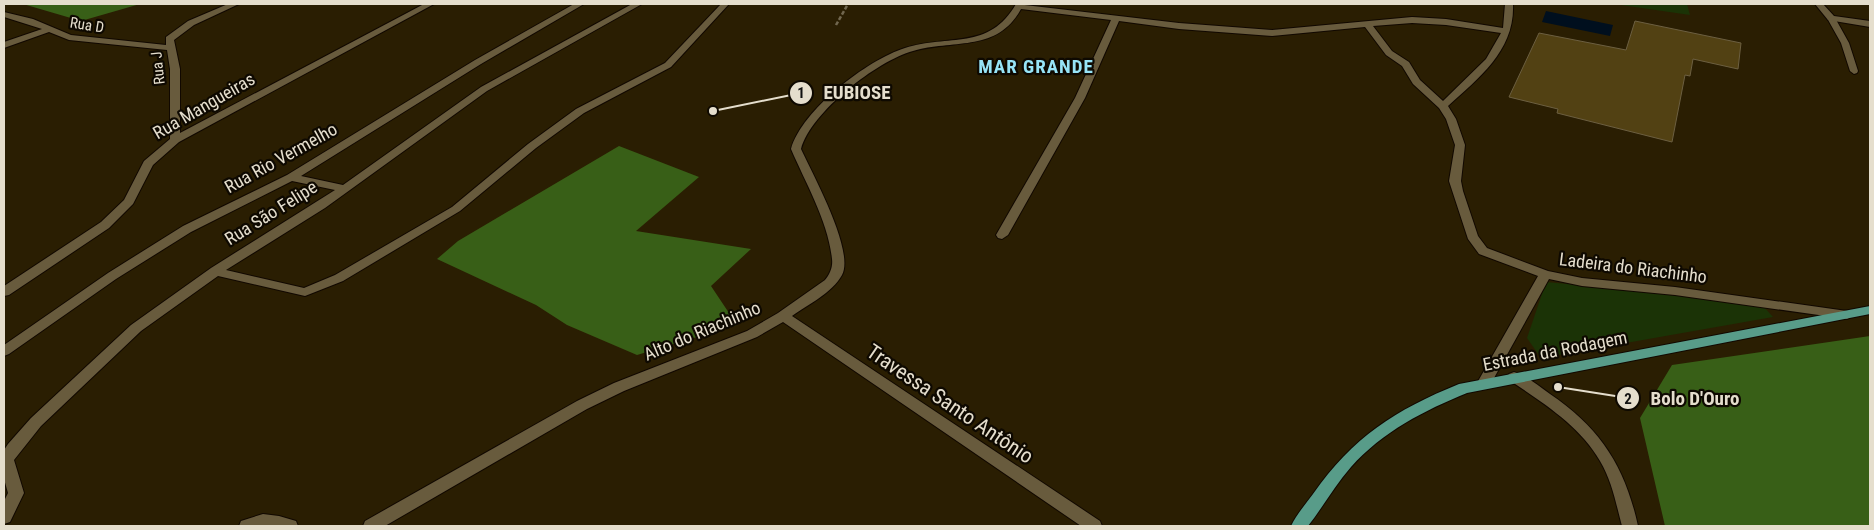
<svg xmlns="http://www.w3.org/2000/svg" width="1874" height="530" viewBox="0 0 1874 530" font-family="'Roboto Condensed',sans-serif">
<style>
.green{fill:#1b3306}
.forest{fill:#385f17}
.water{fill:#000f1e}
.building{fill:#524113;stroke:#6c5f41}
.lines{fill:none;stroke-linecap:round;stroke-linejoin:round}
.service-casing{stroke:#110800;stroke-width:2}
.minor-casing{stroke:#110800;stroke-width:2}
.primary-casing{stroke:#110800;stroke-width:2}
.path{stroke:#71674f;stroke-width:2.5;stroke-dasharray:4 2;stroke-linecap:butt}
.service{fill:#685b3d;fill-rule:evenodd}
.minor{fill:#685b3d;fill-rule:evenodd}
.primary{fill:#589c89;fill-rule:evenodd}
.labels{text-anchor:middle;stroke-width:4.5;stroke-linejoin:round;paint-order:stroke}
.far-street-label{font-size:15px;fill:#e5decd;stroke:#0e0901}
.street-label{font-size:18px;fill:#e5decd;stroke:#0e0901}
.far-district-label{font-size:19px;font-weight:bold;letter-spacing:1px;fill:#97e4f7;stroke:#0e0901}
.near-street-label{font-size:21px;fill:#e5decd;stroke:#0e0901}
.leader{fill:none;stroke:#e5decd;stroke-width:2}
.callout-dot{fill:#e5decd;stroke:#0e0901;stroke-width:2}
.mark-label{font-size:15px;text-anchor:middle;font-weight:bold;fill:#111}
.callout-label{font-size:19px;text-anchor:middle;font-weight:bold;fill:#e5decd;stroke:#0e0901;stroke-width:4.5;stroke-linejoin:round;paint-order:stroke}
</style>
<rect width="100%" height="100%" fill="#2a1e02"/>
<!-- green -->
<path class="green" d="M1614,4H1687L1690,15Z
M1546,282L1653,292L1764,307L1773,317L1541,358L1527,338Z"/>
<!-- forest -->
<path class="forest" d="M23,4H140L81,21Z
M619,146L699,177L636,231L751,249L711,286L737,325L637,355L567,325L536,305L437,259L458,241Z
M1870,336V526H1665L1640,418L1672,365Z"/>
<!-- water -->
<path class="water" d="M1546,11L1613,25L1610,36L1542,22Z"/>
<!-- building -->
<path class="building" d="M1635,21L1741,43L1738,69L1693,59L1690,76L1685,75L1672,142L1557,113L1558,109L1509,97L1539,33L1626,50Z"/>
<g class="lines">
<defs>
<path id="service" d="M1828,16H1834L1849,43L1858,71L1857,73L1854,74L1850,71L1841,43L1827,18Z"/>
<path id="minor" d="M228,4H239L194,25L174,40L180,69V133L424,4H434L179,142L153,165L133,204L109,228L9,295L4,296V286L101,222L124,200L144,161L170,139V69L167,50L69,40L49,32L4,48V42L42,29L4,17V12L33,19L71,35L166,45V37L188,21Z
M574,4H584L481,64L301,176L343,185L481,87L632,4H642L487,91L325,208L226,270L304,288L335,275L452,207L528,144L576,109L665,63L721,4H729L671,67L584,113L536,148L460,211L343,281L305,296L218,276L141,331L41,426L14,460L24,493L10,522L4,524V501L8,493L4,479V450L8,444L31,418L131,325L211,268L335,190L292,181L191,232L116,279L9,354L4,356V345L108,273L183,226L287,175L475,60Z
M1016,4L1179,23L1272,30L1412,17L1446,19L1503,28L1505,4H1513C1515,50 1480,77 1448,106L1456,119L1465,145L1461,181L1463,191L1478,236L1487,248L1548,271L1582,278L1675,287L1847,311L1854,315L1847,319L1675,295L1582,286L1549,279L1489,387H1479L1477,383L1538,276L1479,254L1468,239L1449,181L1455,145L1446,119L1439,108L1413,84L1402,66L1386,55L1365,27L1272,36L1179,29L1119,21L1085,98L1008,235L1002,239L998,238L996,235L1075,98L1111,20L1021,9C997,53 954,39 913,51C877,61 811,112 801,149C812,173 855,251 842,275C832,293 809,304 792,316L1100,521L1102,526H1081L783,322L757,337L624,391L587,409L385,526H363L365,521L577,401L614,383L747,331L778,313L825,280C830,274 833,267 832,259C828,221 806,184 791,149C802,110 867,60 905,48C949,34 989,51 1016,4ZM1412,23L1446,25L1501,33L1486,59L1443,101L1420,80L1409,62L1392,51L1373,26Z
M1815,4H1823L1834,16L1870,21V27L1828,20Z
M1514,372C1527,376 1539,386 1550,394C1600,428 1625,466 1638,526H1622C1616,504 1612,481 1600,461C1580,426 1542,402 1509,380L1507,377L1509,374Z
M263,514L279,516L296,521L298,526H239L241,521Z"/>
<path id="primary" d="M1870,306V314L1467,393C1425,410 1382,432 1351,467C1335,485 1323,507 1308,526H1291C1296,515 1305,505 1313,494C1353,437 1395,410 1459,384Z"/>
</defs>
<!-- service casing -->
<use href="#service" class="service-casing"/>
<!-- minor casing -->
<use href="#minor" class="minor-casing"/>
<!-- primary casing -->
<use href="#primary" class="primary-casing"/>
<!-- path -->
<path class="path" d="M836,25L848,4"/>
<!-- service -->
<use href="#service" class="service"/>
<!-- minor -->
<use href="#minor" class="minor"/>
<!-- primary -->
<use href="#primary" class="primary"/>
</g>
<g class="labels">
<!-- far-street labels -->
<g class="far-street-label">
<text transform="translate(87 25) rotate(9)" y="5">Rua D</text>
<text transform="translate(158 68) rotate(-96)" y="5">Rua J</text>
</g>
<!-- street labels -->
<g class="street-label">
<text transform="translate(204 106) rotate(-30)" y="6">Rua Mangueiras</text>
<text transform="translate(281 158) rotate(-29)" y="6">Rua Rio Vermelho</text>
<text transform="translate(271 213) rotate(-32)" y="6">Rua São Felipe</text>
<text transform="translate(1633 268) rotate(7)" y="6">Ladeira do Riachinho</text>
<text transform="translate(702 331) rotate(-23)" y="6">Alto do Riachinho</text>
<text transform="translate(1555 351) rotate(-11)" y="6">Estrada da Rodagem</text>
</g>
<!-- far-district labels -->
<g class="far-district-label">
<text x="1036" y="73">MAR GRANDE</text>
</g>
<!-- near-street labels -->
<g class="near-street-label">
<text transform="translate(950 404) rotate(34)" y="7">Travessa Santo Antônio</text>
</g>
</g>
<!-- callouts -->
<path class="leader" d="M713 111L801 93M1558 387L1628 398"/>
<g class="callout-dot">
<circle cx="713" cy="111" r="5"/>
<circle cx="1558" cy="387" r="5"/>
<circle cx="801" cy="93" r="12"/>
<circle cx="1628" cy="398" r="12"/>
</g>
<g class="mark-label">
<text x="801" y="98">1</text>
<text x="1628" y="404">2</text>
</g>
<g class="callout-label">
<text x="857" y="99">EUBIOSE</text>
<text x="1695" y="405">Bolo D'Ouro</text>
</g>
<!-- border -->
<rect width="1874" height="530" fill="none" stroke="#e5decd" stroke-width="10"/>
</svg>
